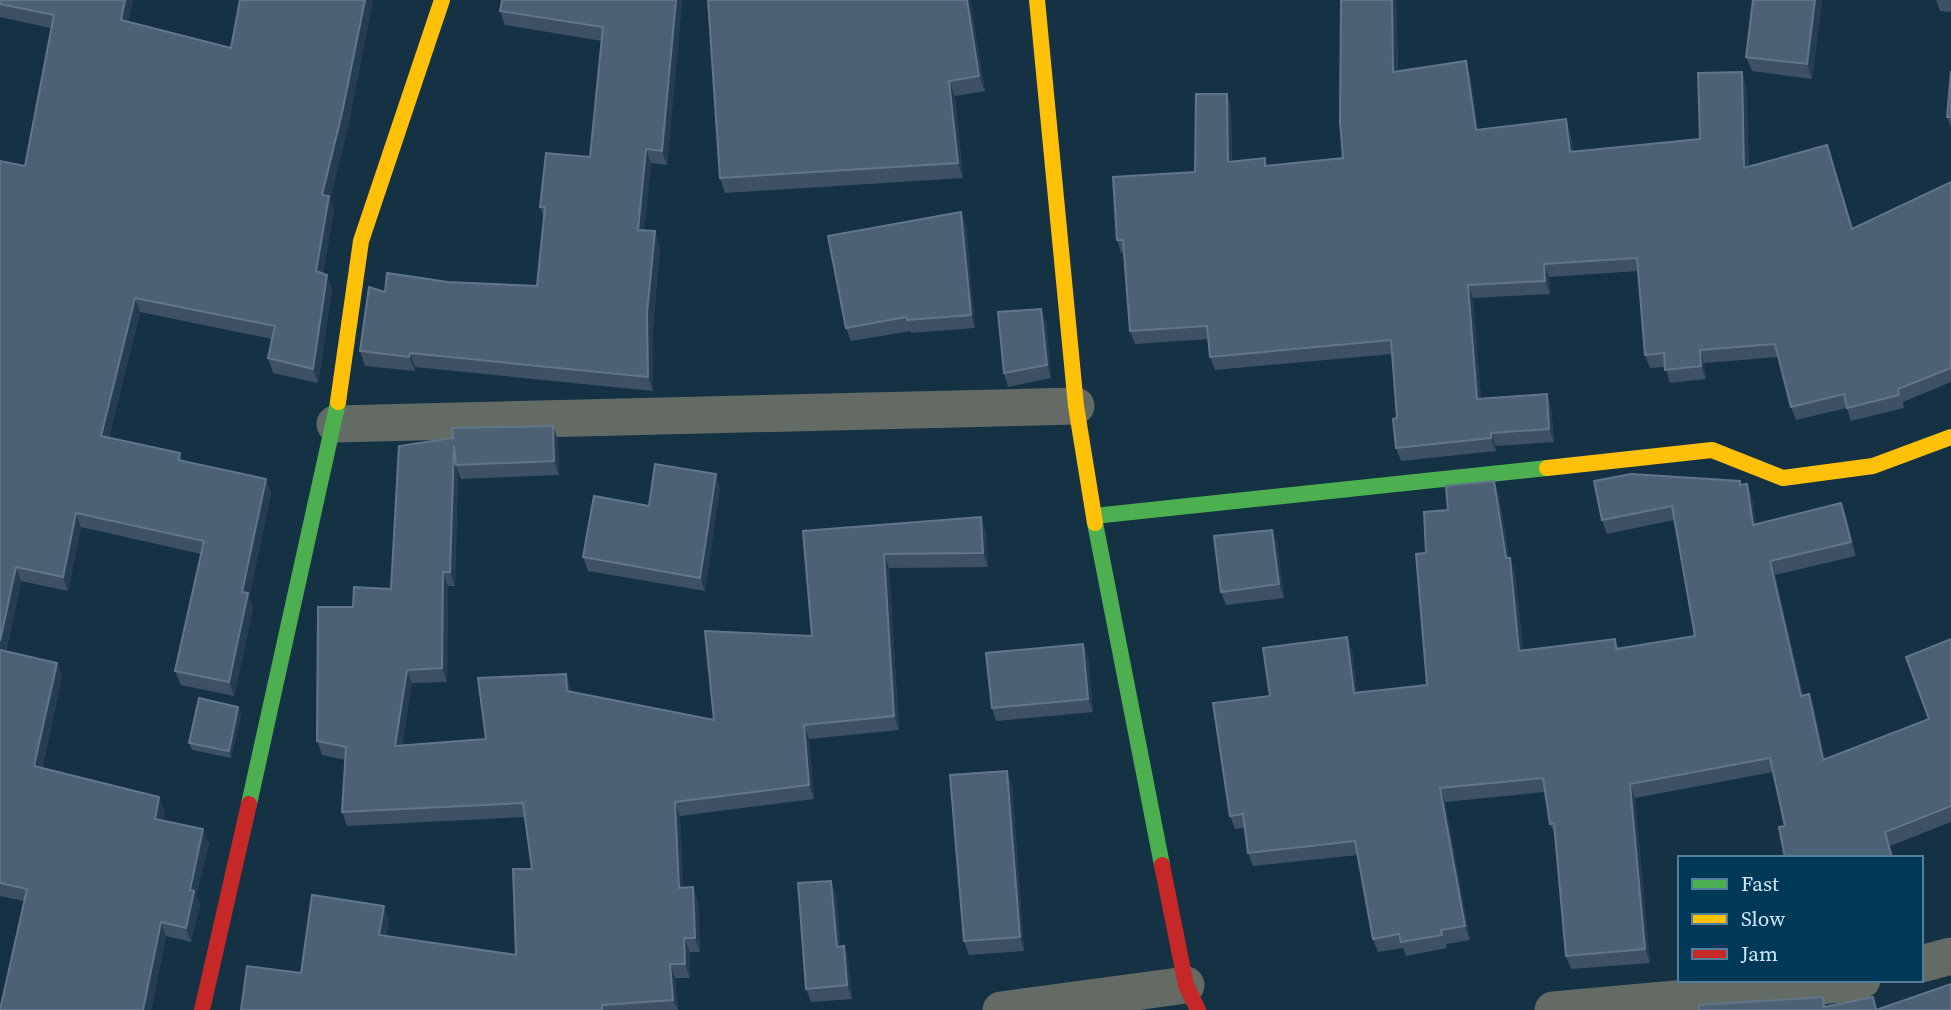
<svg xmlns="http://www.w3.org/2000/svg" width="1951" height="1010" viewBox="0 0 1951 1010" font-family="'Source Serif 4',serif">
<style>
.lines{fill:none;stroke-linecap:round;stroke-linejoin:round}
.street{stroke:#646b64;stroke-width:37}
.fast{stroke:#4caf50;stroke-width:16}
.slow{stroke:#ffc107;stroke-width:16}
.jam{stroke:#c62828;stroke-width:16}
.wall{fill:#3d5064}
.shaded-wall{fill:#263d50}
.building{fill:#4d6174;stroke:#61768a;stroke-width:2}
</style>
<rect width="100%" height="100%" fill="#143244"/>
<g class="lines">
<!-- street -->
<path class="street" d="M335,424L1076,406
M1921,964L1951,956
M1001,1010L1186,985
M1553,1010L1852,983L1862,980"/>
<!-- fast -->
<path class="fast" d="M1094,516L1547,468
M1095,523L1162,865
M249,804L338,402"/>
<!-- slow -->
<path class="slow" d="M1037,0L1076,406L1095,523
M338,402L361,241L442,0
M1547,468L1712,450L1783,478L1873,466L1951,437"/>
<!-- jam -->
<path class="jam" d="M1162,865L1186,985L1198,1010
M202,1010L249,804"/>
</g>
<!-- wall -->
<path class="wall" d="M0,0H133L128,22L231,48L240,0H373L348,127L330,199L334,210L323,273L327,275L332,289L318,383L273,373L268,358L272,339L140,312L109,438L180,453L182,461L266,479L271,494L249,597L253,608L234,696L181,685L175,671L201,554L81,527L68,591L21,581L6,652L57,663L62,677L42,768L165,812L163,821L209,843L196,896L200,905L191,942L166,936L151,1010H0L24,901L0,896V161L25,166L51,28L0,17Z
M682,0L667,165L651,163L644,230L660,246L653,328V391L415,367V371L365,366L360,351L385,292L448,282L537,286L544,217L540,207L590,157L602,41L505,25L500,11Z
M708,0H970L985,91L955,96L963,178L725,193L720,178Z
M1341,0H1396L1398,72L1470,74L1478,130L1570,132L1573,151L1700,139L1746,85L1749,167L1831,158L1853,229L1951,182V382L1903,402L1904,408L1851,421L1847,408L1796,420L1791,407L1779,357L1704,363L1706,379L1670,383L1665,367L1650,368L1645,355L1638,271L1549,277L1550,294L1473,298L1481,399L1551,407L1554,442L1496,446V451L1401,461L1396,448L1397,418L1392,354L1215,370L1210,357L1209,339L1135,344L1130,331L1124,253H1121L1117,240L1195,172L1231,107L1232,162L1268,166L1343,158Z
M1822,0L1812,79L1752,71L1746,57Z
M1936,0H1951V12L1940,11Z
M1951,71V127L1947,117Z
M961,212L966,225L975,328L911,333V331L851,341L846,328Z
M1041,309L1046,322L1051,378L1008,387L1004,373Z
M553,426L558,440L559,475L461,479L458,472L455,586H448L447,682L412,683L402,746L486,739L571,688V692L714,720L812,636L803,531H986L988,567L889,568L899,730L809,739L814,799L680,816L683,888L698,901L700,952H690V978H675L678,1010H241L389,920L386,936L516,955L532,869L525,817L347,826L342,812L345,760L322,755L317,741L353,607L391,589L399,446Z
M1494,481L1499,495L1509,558L1515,572L1523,650L1615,639L1619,649L1695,636L1674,520L1607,534L1602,520L1747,484L1752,498L1756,524L1846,516L1856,556L1775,575L1803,695L1809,694L1814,708L1825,759L1929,719L1951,639V822L1890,846L1785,826L1773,772L1635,798L1650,963L1571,969L1566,956L1556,837L1550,824L1545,792L1445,802L1470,940L1446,944L1447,948L1406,956L1403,948L1378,952L1373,939L1358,855L1253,866L1248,853L1245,828L1235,829L1230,816L1270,696L1352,651L1357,692L1427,685L1426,553L1448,510Z
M720,487L705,591L588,571L583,557L649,506Z
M1272,530L1277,543L1284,598L1226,605L1221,592Z
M1083,644L1088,657L1093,712L996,721L992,708Z
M238,707L241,714L231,758L192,750L189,743Z
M1012,784L1024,951L969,955L964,941Z
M836,894L840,946H844L848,959L852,999L811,1002L806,989Z"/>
<!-- shaded-wall -->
<path class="shaded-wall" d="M125,0H133L126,34L121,20Z
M365,0H373L348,127L330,199L334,210L321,285L316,271L322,195Z
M676,0H682L667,165L662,151Z
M967,0H970L985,91L979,76Z
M1392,0H1396L1398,85L1393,72Z
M1815,0H1822L1812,79L1807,64Z
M1466,61L1470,74L1480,143L1476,130Z
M1742,72L1746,85L1749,181L1744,168Z
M949,81L955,96L963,178L958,163Z
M1227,94L1231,107L1232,175L1228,162Z
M1566,119L1570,132L1574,165L1570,152Z
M1827,145L1831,158L1857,242L1852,229Z
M646,149L651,163L643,244L638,230Z
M961,212L966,225L975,328L971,315Z
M655,231L660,246L653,328V391L648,377L647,313Z
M1544,264L1549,277L1550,294L1545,281Z
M327,275L332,289L318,383L313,369Z
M1468,285L1473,298L1482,412L1477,399Z
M135,298L140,312L106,450L101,436Z
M1041,309L1046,322L1051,378L1047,365Z
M1700,350L1704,363L1706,379L1701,366Z
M410,353L415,367V371L409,357Z
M1547,394L1551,407L1554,442L1549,429Z
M553,426L558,440L559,475L554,461Z
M1491,433L1496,446V451L1491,438Z
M454,446L456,465L458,472L455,586L450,572Z
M716,474L720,487L705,591L700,578Z
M266,479L271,494L249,597L253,608L234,696L229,682L242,592Z
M1494,481L1499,495L1511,572L1506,558Z
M1747,484L1752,498L1758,539L1753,525Z
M1841,503L1846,516L1856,556L1851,542Z
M76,513L81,527L68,591L63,577Z
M981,517L986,531L988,567L983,553Z
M1272,530L1277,543L1284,598L1279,584Z
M884,554L889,568L899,730L894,716Z
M1510,558L1515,572L1524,665L1519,651Z
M1770,561L1775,575L1806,710L1801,696Z
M16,567L21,581L3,664L0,655V641Z
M443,572L448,586L447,682L442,668Z
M1347,637L1352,651L1359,706L1354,693Z
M1083,644L1088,657L1093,712L1088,699Z
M57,663L62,677L39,780L34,766Z
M407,670L412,683L400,760L395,746Z
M566,674L571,688L572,705L567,691Z
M1809,694L1814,708L1828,774L1823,760Z
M238,707L241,714L231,758L229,751Z
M804,725L809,739L814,799L809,785Z
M1007,771L1012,784L1024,951L1020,937Z
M1630,784L1635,798L1650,963L1645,949Z
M1440,788L1445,802L1470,940L1465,926Z
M159,797L165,812L160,833L155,819Z
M675,802L680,816L684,902L679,888Z
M203,829L209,843L196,896L200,905L191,942L186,928L190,890Z
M1885,832L1890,846L1893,858H1892Z
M831,881L836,894L842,960L837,947Z
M693,887L698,901L700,952L695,938Z
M384,906L389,920L384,949L379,935Z
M161,922L166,936L151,1010H143Z
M684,938L690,952V978L685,964Z
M844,946L848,959L852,999L847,985Z
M670,964L675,978L678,1010L673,1000Z"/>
<!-- building -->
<path class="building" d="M0,0H125L121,20L231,48L240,0H365L342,113L322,195L329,196L316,271L327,275L313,369L268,358L275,326L135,298L101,436L180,453L178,460L266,479L242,592L248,593L229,682L175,671L204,541L76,513L63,577L16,567L0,641V161L25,166L54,15L0,4Z
M502,0H676L662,151L646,149L638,230L655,231L647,313L648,377L410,353L409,357L360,351L369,287L385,292L387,273L448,282L537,286L545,207H540L546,153L590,157L603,27L500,11Z
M708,0H967L979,76L949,81L958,163L720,178Z
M1341,0H1392L1393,72L1466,61L1476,130L1566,119L1570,152L1700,139L1698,73L1742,72L1744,168L1827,145L1852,229L1951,182V368L1898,389L1899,395L1847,408L1844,394L1791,407L1775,344L1700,350L1701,366L1665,370L1664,353L1645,355L1637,258L1544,264L1545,281L1468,285L1477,399L1547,394L1549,429L1491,433V438L1396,448L1393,419L1397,418L1391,340L1210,357L1207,326L1130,331L1123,240H1117L1113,177L1195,172L1196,94H1227L1228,162L1265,158V166L1343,158L1340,122Z
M1753,0H1815L1807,64L1746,57Z
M1951,71V117H1947Z
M961,212L971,315L907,320L906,317L846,328L828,236Z
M1041,309L1047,365L1004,373L998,312Z
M553,426L554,461L456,465L454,446L450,572H443L442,668L407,670L395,746L486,739L478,678L566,674L567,691L714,720L705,631L812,636L803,531L981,517L983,553L884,554L894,716L804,725L809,785L675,802L679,888L693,887L695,938H684L685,964H670L673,1000L602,1005V1010H241L247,966L301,973L312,895L384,906L379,935L516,955L513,869H532L523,803L342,812L346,747L317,741L318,607H353L354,587L391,589L399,446L453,438L452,428Z
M655,464L716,474L700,578L583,557L594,496L649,506Z
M1631,474L1740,481V485L1747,484L1753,525L1841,503L1851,542L1770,561L1801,696L1809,694L1823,760L1929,719L1906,657L1951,639V806L1885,832L1892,858H1785L1779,827L1785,826L1770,758L1630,784L1645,949L1566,956L1554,823L1550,824L1543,778L1440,788L1465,926L1441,930L1442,935L1401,942L1399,934L1373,939L1355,841L1248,853L1243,814L1230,816L1213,703L1270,696L1263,648L1347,637L1354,693L1427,685L1416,554L1426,553L1424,512L1448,510L1446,486L1494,481L1506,558H1510L1519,651L1615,639L1616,649L1695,636L1672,506L1602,520L1594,481Z
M1272,530L1279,584L1221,592L1214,536Z
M1083,644L1088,699L992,708L986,653Z
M0,650L57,663L34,766L159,797L155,819L203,829L190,890L194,891L186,928L161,922L143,1010H0L27,889L0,883Z
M199,698L238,707L229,751L189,743Z
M1007,771L1020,937L964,941L950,775Z
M831,881L837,947L844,946L847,985L806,989L798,883Z
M1951,984V1010H1699V1005L1823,997L1824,1007L1873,997L1876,1010Z"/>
<!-- legend -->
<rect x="1678" y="856" width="245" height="126" fill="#003858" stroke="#537f9a" stroke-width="2"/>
<rect x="1692" y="879" width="35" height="10" fill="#4caf50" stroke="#537f9a" stroke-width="2"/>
<text x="1741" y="891" font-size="21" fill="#d0e9fd">Fast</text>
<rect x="1692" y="914" width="35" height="10" fill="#ffc107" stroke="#537f9a" stroke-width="2"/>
<text x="1741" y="926" font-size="21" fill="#d0e9fd">Slow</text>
<rect x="1692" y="949" width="35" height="10" fill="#c62828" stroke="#537f9a" stroke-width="2"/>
<text x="1741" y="961" font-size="21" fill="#d0e9fd">Jam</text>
</svg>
